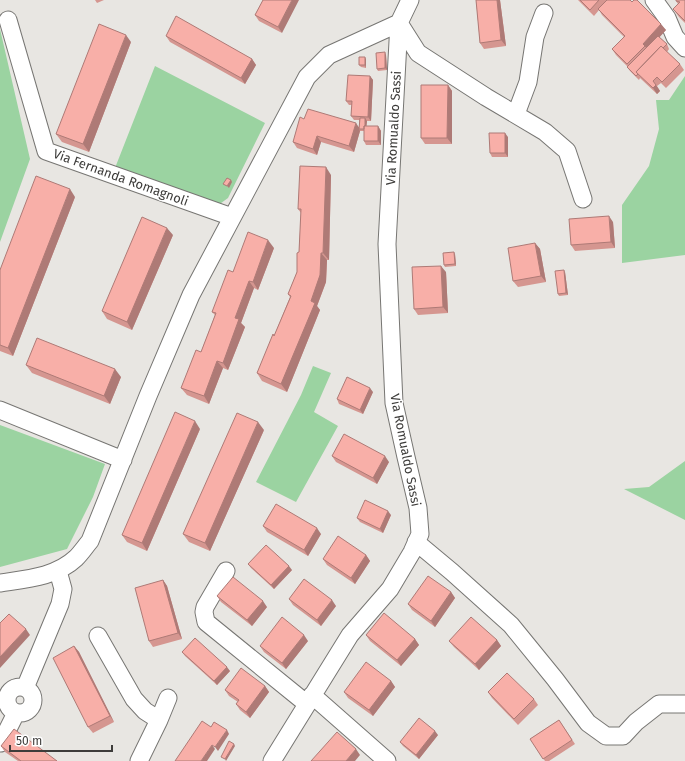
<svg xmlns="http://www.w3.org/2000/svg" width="685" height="761" viewBox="0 0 685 761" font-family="'Fira Sans',sans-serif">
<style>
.green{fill:#9bd3a1}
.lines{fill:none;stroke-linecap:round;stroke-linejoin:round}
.minor-casing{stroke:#777673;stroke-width:19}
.minor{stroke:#fff;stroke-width:17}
.wall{fill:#d59690}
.shaded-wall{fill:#ae7a76}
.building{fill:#f8afa8;stroke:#ae7a76}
.labels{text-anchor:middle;stroke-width:3;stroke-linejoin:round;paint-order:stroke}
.street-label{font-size:13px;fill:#3d3c3a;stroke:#fff}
</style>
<rect width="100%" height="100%" fill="#e8e6e2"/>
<!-- green -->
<path class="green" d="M0,29L30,159L0,242Z
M155,66L265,123L228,198L217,206L115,168Z
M685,76V255L622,263V205L649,166L659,129L656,100H669Z
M313,366L331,373L314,412L338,426L296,502L256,482L301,395Z
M0,425L105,464L93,497L67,549L0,567Z
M685,461V520L624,489L649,487Z"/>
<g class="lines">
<defs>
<path id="minor" d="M654,0L667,18L675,37L685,48
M8,20L46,151L232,217
M399,23L418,53L486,97L545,132L567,151L583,199
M516,114L528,82L535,37L544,13
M0,410L123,460
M416,542L452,572L511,625L555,679L588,723L606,736H623L636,722L659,704H685
M226,571L205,607L204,612L206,622L307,704
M0,583C26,579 56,577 76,558C81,553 85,547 90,541L148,396L191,295L307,77L329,55L399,23
M98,636L134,699L145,711L159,720
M7 700a13 13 0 1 1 26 0a13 13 0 1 1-26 0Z
M25,688L60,604L63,589L58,571
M312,695L387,761
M1,743L16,713
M139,761L159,720L168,698
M272,761L350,635L390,589L412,552L420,534L418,508L406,457L394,403L387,244L399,23L410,0"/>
</defs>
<!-- minor casing -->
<use href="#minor" class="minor-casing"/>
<!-- minor -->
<use href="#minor" class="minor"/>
</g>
<!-- wall -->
<path class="wall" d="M95,0H104L97,3Z
M263,0L282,33L259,21L255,15Z
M476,0H500L506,46L484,49L480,43Z
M578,0H630L666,30L659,37L667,44L669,49L667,52L680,64L684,70L666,88L661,83L657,86L660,91L657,94L640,78L639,80L630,71L627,67H628L616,55L612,49L624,37L602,15L599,10L594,16Z
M685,0V23L679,17L673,9L678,4L676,1Z
M166,36L252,59L256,65L245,84L170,42Z
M131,42L89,152L62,142L56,134Z
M386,55L387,70L378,71L377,69Z
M366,59V68L361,67L359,65Z
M370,76L373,80L371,121H367L366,126H378L381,131V145H366L364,141V131H360L354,152L321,142L317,155L297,148L293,142L304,119L359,127V120H354L351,116L352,105H349L346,101Z
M448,85L452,91V144H425L421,138Z
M508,137V157H492L490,153Z
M331,175L329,260H327L326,282L317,306L320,310L287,392L262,381L257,373L274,336L290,297L288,294L297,272L299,252L301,213L298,209Z
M75,197L13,356L0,351V270Z
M613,222L615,248L575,251L571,245Z
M173,235L132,330L107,319L102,311Z
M535,243L540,249L546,282L518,287L513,281Z
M274,248L258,290L254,288L241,323L245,327L228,370L223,368L209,404L187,395L181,388L201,352L215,315L212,312L233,272Z
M455,254L456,266L445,267L444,265Z
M446,272L448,313L418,315L414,309Z
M565,272L568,295L559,296L558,294Z
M26,365L121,377L110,404L32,373Z
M373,392L363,414L339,404L337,399Z
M200,429L147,551L127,542L122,535Z
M264,430L210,551L189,542L183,534Z
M332,456L389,462L377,484L336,462Z
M391,515L383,533L360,522L357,518Z
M263,526L321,534L308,556L267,532Z
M366,555L370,561L355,584L327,565L323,559Z
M248,564L292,570L274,589L251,568Z
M163,580L167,586L182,639L153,647L149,641Z
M451,592L455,598L435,627L412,610L408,604Z
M217,596L267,607L252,626L221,602Z
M289,599L336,606L321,626L293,605Z
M366,635L415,639L419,645L401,666L370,641Z
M497,640L501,646L479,670L454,647L449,641Z
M308,641L286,669L264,652L260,646Z
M74,646L79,652L114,722L93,733L88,727Z
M182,652L230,671L217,685L185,656Z
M391,681L395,687L373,716L348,698L344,692Z
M265,686L269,692L250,718L240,710L236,704L238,702L229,696L225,690Z
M488,692L534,699L538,705L518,725L492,698Z
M559,720L575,744L549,761H545L530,739Z
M438,735L419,759L403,746L400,742Z
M1,746L57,761H18L5,752Z"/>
<!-- shaded-wall -->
<path class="shaded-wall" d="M292,0H299L282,33L278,27Z
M497,0H500L506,46L501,40Z
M661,24L666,30L648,50L643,44Z
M126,35L131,42L89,152L83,144Z
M385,52L386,55L387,70L385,68Z
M365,57L366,59V68L365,65Z
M252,59L256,65L245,84L241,78Z
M370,76L373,80L371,121L368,117Z
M448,85L452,91V144L447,138Z
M656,85L660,91L657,94L653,88Z
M365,118L367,121L366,132L365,130Z
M356,123L360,129H359L360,131L354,152L349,146Z
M378,126L381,131V145L378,141Z
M505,133L508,137V157L505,153Z
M317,136L321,142L317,155L313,149Z
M326,167L331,175L329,260L323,253Z
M231,180L232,182L229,188L227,186Z
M70,189L75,197L13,356L8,348Z
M609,216L613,222L615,248L611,242Z
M167,228L173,235L132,330L127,322Z
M268,240L274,248L258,290L253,282Z
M535,243L540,249L546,282L541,276Z
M454,252L455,254L456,266L455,264Z
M321,253L327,260L326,282L317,306L320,310L287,392L281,384L311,301Z
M441,266L446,272L448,313L443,307Z
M564,270L565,272L568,295L566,293Z
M249,281L254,288L241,323L245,327L228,370L223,363L235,318Z
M217,361L223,368L209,404L204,396Z
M115,369L121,377L110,404L104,396Z
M370,388L373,392L363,414L360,410Z
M195,421L200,429L147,551L142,543Z
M258,422L264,430L210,551L205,543Z
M385,456L389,462L377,484L373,478Z
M388,511L391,515L383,533L380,529Z
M317,528L321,534L308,556L304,550Z
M366,555L370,561L355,584L351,578Z
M289,566L292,570L274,589L271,585Z
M163,580L167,586L182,639L178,633Z
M451,592L455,598L435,627L431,621Z
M332,600L336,606L321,626L317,620Z
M263,601L267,607L252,626L247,620Z
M26,629L30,635L0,668V657Z
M304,635L308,641L286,669L282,663Z
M415,639L419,645L401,666L397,660Z
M497,640L501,646L479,670L475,664Z
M74,646L79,652L114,722L110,716Z
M227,667L230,671L217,685L214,681Z
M391,681L395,687L373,716L369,710Z
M265,686L269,692L250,718L246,712Z
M227,730L229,734L218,751L215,747Z
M435,731L438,735L419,759L416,755Z
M234,744L235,746L226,761L225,759Z
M212,745L215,749L207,761H201Z
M356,749L360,755L355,761H346Z"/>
<!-- building -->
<path class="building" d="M263,0H292L278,27L255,15Z
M476,0H497L501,40L480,43Z
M580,0H599L590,10Z
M607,0H630L632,2L634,0H637L661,24L643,44L645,46L627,64L612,49L625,36L598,9Z
M676,0H685V21L673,9L680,2L676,1Z
M176,16L252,59L241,78L166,36Z
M99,24L126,35L83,144L56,134Z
M658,36L667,44L663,48L661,46L636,72L638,74L636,76L627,67Z
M661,46L680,64L662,82L657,77L653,81L656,85L653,88L636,72Z
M385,52V68L377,69L376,53Z
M359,57H365V65H359Z
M348,75L370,76L368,117L351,116L352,101H346Z
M421,85H448L447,138H421Z
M308,109L356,123L349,146L317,136L313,149L293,142L300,117L304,119Z
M360,118H365V126H364V129H359Z
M364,126H378V141H364Z
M489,133H505V153H490Z
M300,166L326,167L323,253H321L320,275L311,301L315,303L281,384L257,373L273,334L274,336L291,296L288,294L297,272V253L299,252L301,209H298Z
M36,176L70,189L8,348L0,345V270Z
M227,178L231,180L227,186L223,184Z
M609,216L611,242L571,245L569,219Z
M142,217L167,228L127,322L102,311Z
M248,232L268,240L253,282L249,281L235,318L239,319L223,363L217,361L204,396L181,388L196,350L201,352L216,313L212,312L228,270L233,272Z
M535,243L541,276L513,281L508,248Z
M454,252L455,264L444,265L443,253Z
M441,266L443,307L414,309L412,267Z
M564,270L566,293L558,294L555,271Z
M37,338L115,369L104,396L26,365Z
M347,377L370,388L360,410L337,399Z
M175,412L195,421L142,543L122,535Z
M237,413L258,422L205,543L183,534Z
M344,434L385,456L373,478L332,456Z
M365,500L388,511L380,529L357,518Z
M276,504L317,528L304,550L263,526Z
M338,536L366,555L351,578L323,559Z
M266,545L289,566L271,585L248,564Z
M428,576L451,592L431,621L408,604Z
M233,577L263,601L247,620L217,596Z
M304,579L332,600L317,620L289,599Z
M163,580L178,633L149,641L135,588Z
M384,613L415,639L397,660L366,635Z
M9,614L26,629L0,657V623Z
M282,617L304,635L282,663L260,646Z
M471,617L497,640L475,664L449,641Z
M195,638L227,667L214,681L182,652Z
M74,646L110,716L88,727L53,658Z
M366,662L391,681L369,710L344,692Z
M241,668L265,686L246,712L236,704L239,700L225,690Z
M507,673L534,699L514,719L488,692Z
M419,718L435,731L416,755L400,742Z
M559,720L572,740L543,759L530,739Z
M202,721L211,727L214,722L227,730L215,747L212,745L201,761H175Z
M14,729L57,761H21L1,746Z
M337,732L356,749L346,761H311Z
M229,741L234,744L225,759L221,757Z"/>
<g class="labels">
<!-- street labels -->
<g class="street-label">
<text transform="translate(393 128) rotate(-87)" y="5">Via Romualdo Sassi</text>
<text transform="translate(121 177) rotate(20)" y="5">Via Fernanda Romagnoli</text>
<text transform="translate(406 450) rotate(79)" y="5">Via Romualdo Sassi</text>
</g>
</g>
<!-- scale -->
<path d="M10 745v6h102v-6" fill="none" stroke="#3d3c3a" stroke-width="2"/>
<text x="16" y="745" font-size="12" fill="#3d3c3a" stroke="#ffffff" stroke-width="3" paint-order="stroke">50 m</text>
</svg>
